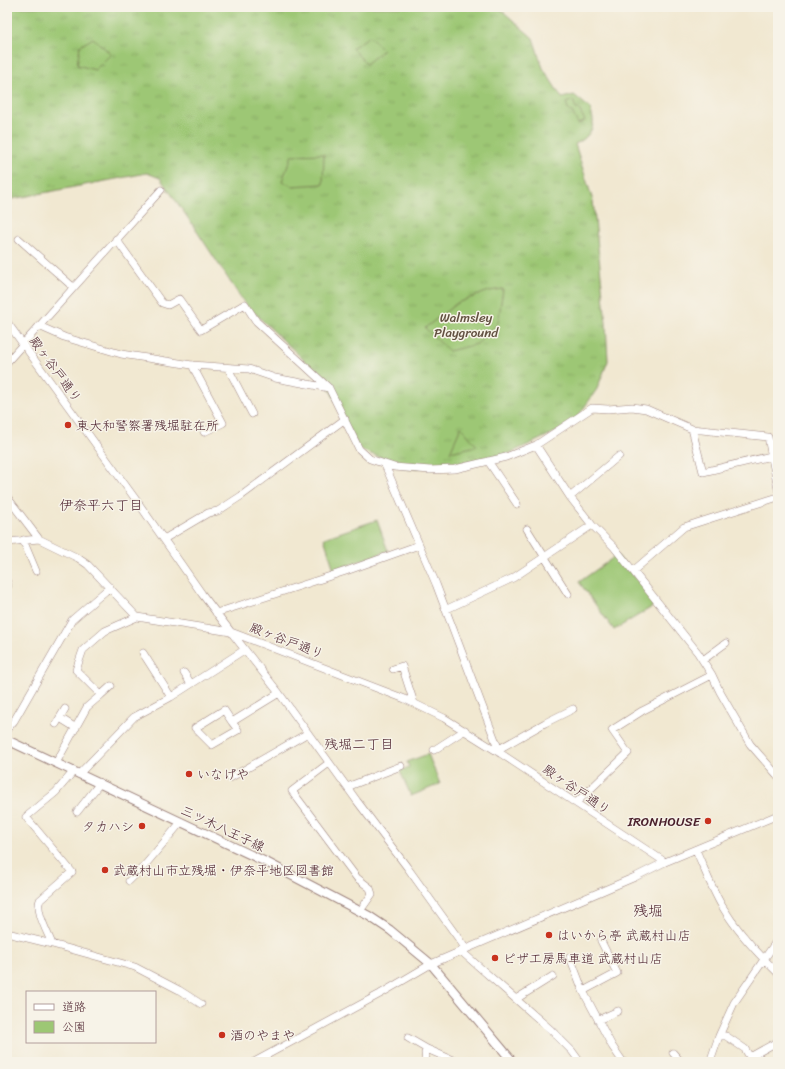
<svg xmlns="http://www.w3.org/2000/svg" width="785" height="1069" viewBox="0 0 785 1069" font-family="Sriracha,'Klee One',sans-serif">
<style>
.grass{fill:url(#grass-tufts);stroke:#747350}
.park{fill:#9dc774;stroke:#747350}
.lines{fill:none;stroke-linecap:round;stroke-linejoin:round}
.minor-casing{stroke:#9e847e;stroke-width:8}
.major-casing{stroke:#9e847e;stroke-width:10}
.minor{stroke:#fff;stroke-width:7}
.major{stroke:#fff;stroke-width:8}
.poi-dot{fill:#c8321e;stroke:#f7f3e8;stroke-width:1.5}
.labels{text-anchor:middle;stroke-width:3;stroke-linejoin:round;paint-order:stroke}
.park-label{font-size:13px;fill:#635141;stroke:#f7f3e8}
.street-label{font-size:13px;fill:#4a1f2b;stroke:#f7f3e8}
.poi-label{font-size:13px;fill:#4a1f2b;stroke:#f7f3e8;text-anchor:start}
.neighbourhood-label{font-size:14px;fill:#4a1f2b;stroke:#f7f3e8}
.quarter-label{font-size:15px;fill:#4a1f2b;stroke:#f7f3e8}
</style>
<defs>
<pattern id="grass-tufts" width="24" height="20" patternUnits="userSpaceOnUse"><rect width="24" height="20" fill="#9dc774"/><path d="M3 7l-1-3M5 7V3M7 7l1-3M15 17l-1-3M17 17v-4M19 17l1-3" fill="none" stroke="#89aa65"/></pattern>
</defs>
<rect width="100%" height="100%" fill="#f7f3e8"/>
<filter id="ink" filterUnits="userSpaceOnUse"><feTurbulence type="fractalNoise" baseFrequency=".025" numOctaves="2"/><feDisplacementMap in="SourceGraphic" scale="8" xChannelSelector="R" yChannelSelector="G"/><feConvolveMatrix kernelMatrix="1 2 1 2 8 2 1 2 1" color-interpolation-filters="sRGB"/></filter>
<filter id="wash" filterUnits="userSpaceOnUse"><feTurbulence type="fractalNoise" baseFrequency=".012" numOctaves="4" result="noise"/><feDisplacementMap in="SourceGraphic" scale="16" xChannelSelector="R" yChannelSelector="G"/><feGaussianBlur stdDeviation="0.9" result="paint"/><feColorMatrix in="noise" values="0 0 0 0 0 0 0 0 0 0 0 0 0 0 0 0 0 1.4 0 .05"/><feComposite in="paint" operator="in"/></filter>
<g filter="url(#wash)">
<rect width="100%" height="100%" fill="#f1e8d1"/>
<!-- grass -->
<path class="grass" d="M7,7H498L533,38L543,68L562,98L574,95L590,108C591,112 594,119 593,124C592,133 583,141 575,144L593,201L606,322L608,361L597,389L577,418L558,431L497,459L408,469L359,449L329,388L301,357L245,304L190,221L160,178L147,173L7,200Z"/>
<!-- park -->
<path class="park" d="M370,36L383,50L366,64L352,48Z
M93,38L111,54L95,70L77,65L80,46Z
M573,100L576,109H579L585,121L578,124L572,112L569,111L566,103Z
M324,154L323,184L292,186L282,181L292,155Z
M503,289L498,323L477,344L449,351L425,328L457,303L489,291Z
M461,427L477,446L450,452Z
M377,520L388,551L334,570L324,538Z
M617,555L657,604L614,630L579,582Z
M428,754L440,784L411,796L400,771L409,767L407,762Z"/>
</g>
<g filter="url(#ink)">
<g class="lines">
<defs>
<path id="minor" d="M19,239L73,287
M116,239L162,303L168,305L179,299L201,330L245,304L256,321L329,388L359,449L370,459L394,467L430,470L455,469L506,457L536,445L592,408L608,409L632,407L646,409L692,429L768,437L778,489
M7,322L139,504L202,594L231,632L405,699L444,718L500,753L665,862
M39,326L64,337L121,354L192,365L249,369L275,378L329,388
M7,362L161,190
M192,365L223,423L204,432
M228,368L252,414
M692,429L703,472L771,456
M536,445L570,497L592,525L614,547L698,653L712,675L720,692L750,744L778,776
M488,461L517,504
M385,465L436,584L500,753
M7,497L39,539
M570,497L619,456
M527,529L568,594
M164,539L208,513L218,511L241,496L345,419
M23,540L36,571
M7,542L39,539L78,558L88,565L137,617
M633,571L684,527L778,497
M7,582L8,585
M447,609L513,578L592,525
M216,613L346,571L419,545
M143,653L171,697
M703,660L726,643
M393,669L402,666L414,703
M184,673L191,684
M101,695L111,686
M60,718L76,728
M232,722L224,710L195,728L212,745L238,730L232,722L279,693
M56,724L65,709
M7,729L14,721L72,620L110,587
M499,749L545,723L573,709
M434,750L465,730
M56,763L87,707L101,695L76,670L83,650L105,631L137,617L231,632L279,693L357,801L407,867L466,949
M329,763L292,791L357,878L370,888L372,894L360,911
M79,774L134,717L171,697L244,650
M230,778L308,733
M347,787L401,766
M576,803L628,753L612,730L642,711L712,675
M77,812L100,783
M696,850C704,868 712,889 722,906C737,931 757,953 778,973
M129,881L145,865L181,822
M7,933L52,944L135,967L179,990L201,1004
M52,944C48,933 35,911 40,900L72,872L26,817L56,792L73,772
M461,951L551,1030L572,1051L580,1062
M570,957L583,991L612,1046L623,1062
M583,991L617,973L601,941
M516,999L553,976
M598,1020L618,1011
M719,1036H726L745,1049L753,1062
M408,1038L427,1049L457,1062
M673,1053L681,1062
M750,1057L777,1042L778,1045
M254,1062L380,994L431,964L635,877L665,862L778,815
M426,1062L425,1053L427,1049
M710,1062L719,1036L734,1003L778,939"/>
<path id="major" d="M7,740L268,863L369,916L390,930L431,964L513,1062"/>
</defs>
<!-- minor casing -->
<use href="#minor" class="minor-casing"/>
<!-- major casing -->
<use href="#major" class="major-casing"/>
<!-- minor -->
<use href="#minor" class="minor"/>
<!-- major -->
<use href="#major" class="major"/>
</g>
</g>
<!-- markers -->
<g class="poi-dot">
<circle cx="68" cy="425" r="4"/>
<circle cx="189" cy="774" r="4"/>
<circle cx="708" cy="821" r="4"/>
<circle cx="142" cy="826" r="4"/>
<circle cx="105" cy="870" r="4"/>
<circle cx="549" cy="935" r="4"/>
<circle cx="495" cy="958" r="4"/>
<circle cx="222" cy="1035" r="4"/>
</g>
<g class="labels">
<!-- park labels -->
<g class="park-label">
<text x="466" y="322">Walmsley<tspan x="466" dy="15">Playground</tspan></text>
</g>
<!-- street labels -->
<g class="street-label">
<text transform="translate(56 369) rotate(54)" y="5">殿ヶ谷戸通り</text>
<text transform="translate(287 640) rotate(21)" y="5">殿ヶ谷戸通り</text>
<text transform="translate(577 789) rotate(34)" y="5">殿ヶ谷戸通り</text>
<text transform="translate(223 828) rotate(25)" y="5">三ツ木八王子線</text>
</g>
<!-- poi labels -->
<g class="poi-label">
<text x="76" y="430">東大和警察署残堀駐在所</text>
<text x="197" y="779">いなげや</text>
<text x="700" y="826" text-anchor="end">IRONHOUSE</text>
<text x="134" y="831" text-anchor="end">タカハシ</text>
<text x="113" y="875">武蔵村山市立残堀・伊奈平地区図書館</text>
<text x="557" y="940">はいから亭 武蔵村山店</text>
<text x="503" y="963">ピザ工房馬車道 武蔵村山店</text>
<text x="230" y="1040">酒のやまや</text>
</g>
<!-- neighbourhood labels -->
<g class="neighbourhood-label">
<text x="101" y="510">伊奈平六丁目</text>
<text x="359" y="749">残堀二丁目</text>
</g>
<!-- quarter labels -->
<g class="quarter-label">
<text x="648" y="916">残堀</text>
</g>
</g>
<!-- margin -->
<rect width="785" height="1069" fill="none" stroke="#f7f3e8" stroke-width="24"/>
<!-- legend -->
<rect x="26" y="991" width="130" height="52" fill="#f7f3e8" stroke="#b29e9c"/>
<rect x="34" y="1004" width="20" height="6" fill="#ffffff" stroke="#b29e9c"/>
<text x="62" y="1011" font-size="12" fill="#4a1f2b">道路</text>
<rect x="34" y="1021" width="20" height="12" fill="#9dc774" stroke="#b29e9c"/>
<text x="62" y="1031" font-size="12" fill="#4a1f2b">公園</text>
</svg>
